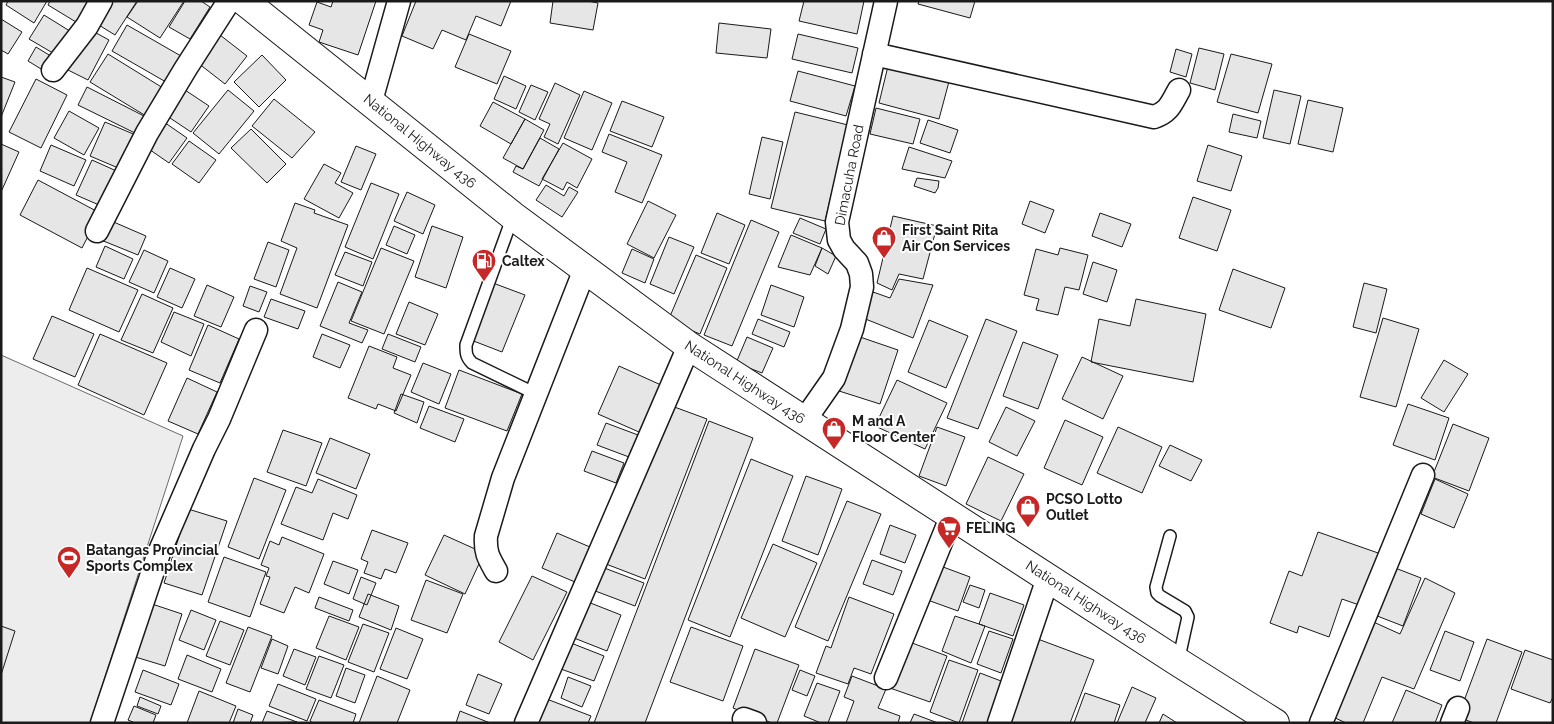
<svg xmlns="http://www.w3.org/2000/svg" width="1554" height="724" viewBox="0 0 1554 724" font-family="Raleway,sans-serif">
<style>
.green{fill:#ededed;stroke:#6a6a6a}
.building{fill:#e6e6e6;stroke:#1a1a1a}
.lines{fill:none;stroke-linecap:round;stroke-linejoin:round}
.lane-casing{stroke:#1a1a1a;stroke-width:14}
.street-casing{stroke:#1a1a1a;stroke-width:25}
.primary-casing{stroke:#1a1a1a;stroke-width:30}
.lane{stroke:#fff;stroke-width:11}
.street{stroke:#fff;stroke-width:22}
.primary{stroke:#fff;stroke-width:28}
.labels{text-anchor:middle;stroke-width:4;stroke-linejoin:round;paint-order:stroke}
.street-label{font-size:14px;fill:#1a1a1a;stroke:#fff}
.poi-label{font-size:14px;font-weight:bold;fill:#1a1a1a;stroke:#fff;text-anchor:start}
</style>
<rect width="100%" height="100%" fill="#fff"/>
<!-- green -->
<path class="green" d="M1,355L183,436L90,723H1Z"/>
<!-- building -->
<path class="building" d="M8,1H47L34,23L6,5Z
M50,1H90L76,22L48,5Z
M107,1H137L115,35L94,22Z
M138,1H184L160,38L127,17Z
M185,1H201L210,7L190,39L169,27Z
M333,1H376L358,55L319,42L323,30L309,25L317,2L331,7Z
M416,1H511L501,26L476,16L466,40L442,30L433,49L402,36Z
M553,1H588L598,3L593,30L550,23Z
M804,1H864L857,34L799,21Z
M919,1H975L970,18L918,4Z
M44,15L73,33L58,56L29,39Z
M1,19L22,32L8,54L1,50Z
M719,23L771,29L767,58L716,53Z
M127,25L181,56L166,82L112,51Z
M87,28L109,40L88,80L66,69Z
M469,34L511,51L497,84L455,67Z
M798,34L858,48L852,73L792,59Z
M220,35L247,56L225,84L198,63Z
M36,47L54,58L46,72L28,61Z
M1199,48L1224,54L1215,90L1190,83Z
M1176,49L1192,54L1186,77L1170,72Z
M108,54L163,88L146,116L90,82Z
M1231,54L1272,64L1258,113L1217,102Z
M262,55L286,80L259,107L234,82Z
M890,58L951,74L939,119L879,103Z
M798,71L855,86L846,116L790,101Z
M504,76L526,86L516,109L494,99Z
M1,77L15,82L1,117Z
M36,79L67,95L41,148L9,132Z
M555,83L580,95L558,144L544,137L550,124L539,119Z
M531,85L548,92L535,120L519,112Z
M179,86L209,106L191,132L161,112Z
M87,87L146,117L137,134L78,105Z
M228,90L254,111L219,154L193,133Z
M1274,90L1301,96L1290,144L1263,138Z
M584,91L612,103L592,150L564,138Z
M274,99L315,132L292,158L252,126Z
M1308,100L1343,108L1333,152L1298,144Z
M622,101L664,117L652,147L610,131Z
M493,102L525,119L511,144L480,126Z
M876,108L920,119L913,144L870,134Z
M69,111L99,128L84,155L54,138Z
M795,112L848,125L825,221L771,208Z
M1233,114L1261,121L1257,138L1229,132Z
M525,119L544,130L523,169L503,158Z
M161,120L187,138L169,163L143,145Z
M928,120L958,130L950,153L920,143Z
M105,122L138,136L123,170L90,156Z
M251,129L286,164L267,183L231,148Z
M609,134L662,155L642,203L615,192L627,162L602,152Z
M762,137L783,142L770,199L749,194Z
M540,138L559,149L539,186L513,172L516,166L523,169Z
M189,141L216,160L199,183L172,164Z
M563,143L592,159L577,188L567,182L563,190L542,179Z
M1,144L19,152L1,192Z
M51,145L86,160L74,186L40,171Z
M1208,145L1242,156L1231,191L1197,181Z
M356,146L376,154L361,190L341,182Z
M909,147L952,161L945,178L902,169Z
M92,160L121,173L106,208L76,195Z
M324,164L341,173L335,183L353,193L339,218L304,199Z
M917,178L939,181L938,188L935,193L914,186Z
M38,180L100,213L82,248L20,215Z
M371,183L399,194L373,259L345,247Z
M546,185L564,196L569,187L578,192L562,217L536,200Z
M407,192L435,205L423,234L394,221Z
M1193,197L1231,210L1217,251L1179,238Z
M648,201L676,215L654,258L627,244Z
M1030,201L1054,210L1045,233L1022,224Z
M295,203L315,210L314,213L348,225L317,308L280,294L297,248L281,241Z
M717,213L745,225L729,264L701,253Z
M1100,213L1131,224L1122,247L1092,236Z
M893,216L937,226L923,279L899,274L892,290L877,283Z
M800,218L826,229L820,244L793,233Z
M109,220L146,236L138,255L101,240Z
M751,220L779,232L732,346L704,335Z
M394,226L415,235L407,254L386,245Z
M432,226L463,237L446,288L415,277Z
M791,235L822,248L810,275L778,267Z
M669,237L694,247L674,294L650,284Z
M268,242L289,250L276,287L254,279Z
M105,246L133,259L124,279L96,267Z
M381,248L414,261L384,334L351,321Z
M822,248L836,256L828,274L815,266Z
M1060,248L1088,255L1079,290L1065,287L1058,315L1036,310L1039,299L1024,295L1036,249L1058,255Z
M632,249L654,259L645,283L622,273Z
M144,250L168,261L154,293L129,282Z
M345,252L372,262L363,286L335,275Z
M696,255L727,268L700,334L668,321Z
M1093,262L1117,270L1107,302L1083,294Z
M87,268L138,290L119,332L69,310Z
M170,268L195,279L182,308L157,297Z
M1233,269L1285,288L1271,328L1219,310Z
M899,279L933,285L913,338L863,318L873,292L890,298Z
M338,282L362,292L349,323L368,330L362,343L320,326Z
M493,283L525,295L502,352L471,340Z
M1364,283L1387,289L1376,333L1353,327Z
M207,285L234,297L221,327L194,316Z
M771,285L804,297L794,327L761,315Z
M250,286L267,292L259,312L243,306Z
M142,294L173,308L153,353L121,340Z
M271,299L305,311L298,329L264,317Z
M1136,299L1206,314L1193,382L1091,362L1099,319L1130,326Z
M409,302L438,314L425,345L396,334Z
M174,312L204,324L191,356L161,342Z
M52,316L94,334L75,377L33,359Z
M1383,318L1419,329L1396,407L1360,397Z
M758,319L790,332L784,347L752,334Z
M986,319L1017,331L978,429L947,418Z
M929,320L968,336L946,388L908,372Z
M208,325L239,339L220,383L189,370Z
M100,334L167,363L144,415L78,385Z
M322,334L350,345L340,368L313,357Z
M388,334L421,347L415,362L382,349Z
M857,336L898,350L880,404L839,391Z
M747,337L773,348L762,373L736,363Z
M1023,342L1058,355L1038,409L1003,396Z
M369,346L397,357L393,368L411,375L396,411L378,404L376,409L348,398Z
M1082,357L1123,376L1103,419L1062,399Z
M1444,360L1468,374L1444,412L1421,398Z
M423,363L451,374L439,404L411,392Z
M619,366L661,385L639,432L598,414Z
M459,370L522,394L507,431L445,408Z
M187,378L217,392L198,434L168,421Z
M897,380L947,403L925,449L875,426Z
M401,394L424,402L417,423L394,413Z
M1408,404L1449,418L1435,460L1393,445Z
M669,405L707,419L645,579L606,564Z
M429,406L464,419L455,442L420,428Z
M1006,407L1035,421L1017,456L989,442Z
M1065,420L1103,437L1082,485L1044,468Z
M709,421L753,438L645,723H594Z
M606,423L638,435L629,457L597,445Z
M1453,424L1489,438L1469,491L1432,477Z
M937,427L965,437L946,486L919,476Z
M1118,427L1162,447L1142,493L1097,473Z
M283,430L322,443L306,486L267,472Z
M330,438L370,454L356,489L316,473Z
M1170,445L1202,460L1191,481L1159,466Z
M592,451L624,463L616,483L584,471Z
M988,457L1024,474L1001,521L966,504Z
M751,459L793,476L730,637L688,620Z
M806,476L842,489L818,555L782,541Z
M254,478L286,490L259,559L228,547Z
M318,479L357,495L348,519L333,513L323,540L281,524L296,487L312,493Z
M1435,479L1468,494L1454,528L1421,514Z
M847,501L881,514L828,641L795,627Z
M188,509L227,521L202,595L164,583Z
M890,525L916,535L905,563L880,554Z
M372,530L408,543L396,573L385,569L381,579L364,573L368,562L361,559Z
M1318,532L1381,554L1362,606L1342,599L1329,637L1299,626L1297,633L1270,623L1289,571L1302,576Z
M557,533L590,547L575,582L542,568Z
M444,535L484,553L465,594L425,575Z
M282,537L324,554L309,593L295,587L284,613L260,604L270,577L266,576L269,568L261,565L270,541L279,545Z
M773,544L817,563L785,637L741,618Z
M224,557L266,572L250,617L208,602Z
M872,560L902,571L893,595L863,584Z
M333,561L358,570L349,594L324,584Z
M935,564L970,577L958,611L922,598Z
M599,566L644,583L635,606L590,589Z
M1390,566L1421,578L1403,626L1372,614Z
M532,576L567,592L533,660L499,642Z
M361,577L376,583L367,605L353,599Z
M1425,578L1455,593L1414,689L1382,677L1363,723H1346L1331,716L1369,620L1400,634Z
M426,580L463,594L447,633L411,620Z
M970,585L985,590L979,608L963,602Z
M990,593L1024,605L1013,636L979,624Z
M368,594L399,606L391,630L359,617Z
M319,597L353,610L349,621L315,608Z
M849,597L894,614L871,674L854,668L848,684L816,673L826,646L831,648Z
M588,602L621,615L607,651L574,638Z
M149,603L182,614L165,666L132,656Z
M191,610L216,620L204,650L179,640Z
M329,616L359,627L346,660L316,648Z
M955,616L985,626L971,663L942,651Z
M220,621L244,630L230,665L206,656Z
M363,624L389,633L374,672L348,662Z
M1,626L15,631L1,675Z
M248,627L272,636L250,692L226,683Z
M691,627L743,646L723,701L670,682Z
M396,628L423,639L407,679L380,669Z
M989,631L1013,639L1001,673L977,664Z
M1445,631L1474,642L1460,681L1430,670Z
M1035,638L1094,660L1070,723H1003Z
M272,639L288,646L278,674L261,668Z
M1487,639L1522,652L1496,723H1474L1458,717Z
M904,640L947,656L930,702L887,687Z
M571,643L604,656L594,681L561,669Z
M294,649L316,657L305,685L283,676Z
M755,649L799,665L777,723H772L733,708Z
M1525,650L1553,660V697L1550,703L1511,689Z
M187,655L221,669L212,692L178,679Z
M319,656L344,665L331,698L306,689Z
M949,660L978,670L959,723L930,712Z
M346,668L365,675L355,703L336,696Z
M143,670L179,684L171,705L135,692Z
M800,670L815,676L807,696L792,690Z
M980,673L1009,684L995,723H962Z
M478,674L502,684L489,714L466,705Z
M377,676L410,690L397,723H359Z
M852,676L886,689L878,708L900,716L898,723H846L854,701L844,697Z
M568,677L591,686L582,707L561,698Z
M817,683L840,691L828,723H821L804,716Z
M278,684L316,699L307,721L269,706Z
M1132,687L1156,698L1145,723H1117Z
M1406,690L1442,705L1435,723H1392Z
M199,691L236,706L229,723H187Z
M1085,693L1120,705L1114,723H1074Z
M140,697L161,706L158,714L137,706Z
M544,698L591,716L588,723H534Z
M319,700L356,714L353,723H313L310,721Z
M134,706L156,715L153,723H135L128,720Z
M238,709L253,715L250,723H233Z
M267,711L297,722L262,723Z
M460,711L490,723H456Z
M914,714L938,723H910Z
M1163,714L1177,723H1159Z"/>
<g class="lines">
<defs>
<path id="lane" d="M513,216L466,345C466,353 466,357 472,363L536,394
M1170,536L1156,587L1157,593L1160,596L1185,611L1188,617L1178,662"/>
<path id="street" d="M874,54L1154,117C1169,112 1171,104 1179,90
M53,70L87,26L101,1
M371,101L399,1
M97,231L147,133L186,68L229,1
M804,421L834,378L852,329L862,287L861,274L857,263L844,249L839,240L837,222L886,1
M496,571C488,557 485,552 486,536L503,478L585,269
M886,678L952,515
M744,719L755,723
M102,723L159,553L204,449L219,419L256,330
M526,723L689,346
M999,723L1048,578
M1321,723L1423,475
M1452,723L1458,708"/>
<path id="primary" d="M244,1L513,216L689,346L1178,662L1275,723"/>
</defs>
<!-- lane casing -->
<use href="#lane" class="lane-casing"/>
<!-- street casing -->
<use href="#street" class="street-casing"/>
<!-- primary casing -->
<use href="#primary" class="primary-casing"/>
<!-- lane -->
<use href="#lane" class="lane"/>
<!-- street -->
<use href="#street" class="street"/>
<!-- primary -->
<use href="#primary" class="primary"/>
</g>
<!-- icons -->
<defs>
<symbol id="shop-pin" viewBox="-11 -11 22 30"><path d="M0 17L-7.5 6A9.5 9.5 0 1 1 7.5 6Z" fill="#c62828" stroke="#fff"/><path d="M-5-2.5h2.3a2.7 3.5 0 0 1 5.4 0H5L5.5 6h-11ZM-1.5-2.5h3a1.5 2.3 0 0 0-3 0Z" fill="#fff"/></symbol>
<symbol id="fuel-pin" viewBox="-11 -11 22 30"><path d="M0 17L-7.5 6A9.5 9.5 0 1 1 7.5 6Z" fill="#c62828" stroke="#fff"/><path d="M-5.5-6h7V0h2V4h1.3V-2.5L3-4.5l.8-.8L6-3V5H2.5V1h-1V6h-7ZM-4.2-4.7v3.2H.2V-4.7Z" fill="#fff"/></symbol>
<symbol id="supermarket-pin" viewBox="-11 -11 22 30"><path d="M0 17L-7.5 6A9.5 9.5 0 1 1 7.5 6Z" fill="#c62828" stroke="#fff"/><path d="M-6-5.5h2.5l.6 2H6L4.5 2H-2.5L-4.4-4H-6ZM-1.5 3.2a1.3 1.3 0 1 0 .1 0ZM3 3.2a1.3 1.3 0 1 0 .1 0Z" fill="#fff"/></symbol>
<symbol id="stadium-pin" viewBox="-11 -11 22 30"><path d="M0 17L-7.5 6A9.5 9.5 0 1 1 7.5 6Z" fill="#c62828" stroke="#fff"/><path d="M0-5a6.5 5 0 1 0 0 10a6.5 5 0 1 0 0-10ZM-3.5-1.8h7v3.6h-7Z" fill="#fff"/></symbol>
</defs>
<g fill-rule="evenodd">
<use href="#shop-pin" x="870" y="224" width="28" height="38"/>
<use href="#fuel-pin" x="470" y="247" width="28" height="38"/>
<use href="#shop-pin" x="820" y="415" width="28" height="38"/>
<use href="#shop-pin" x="1014" y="493" width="28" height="38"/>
<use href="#supermarket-pin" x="935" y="514" width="28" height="38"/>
<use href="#stadium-pin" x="55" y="544" width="28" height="38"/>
</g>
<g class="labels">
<!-- street labels -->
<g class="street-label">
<text transform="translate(420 141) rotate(39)" y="5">National Highway 436</text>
<text transform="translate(849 175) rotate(-79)" y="5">Dimacuha Road</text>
<text transform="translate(745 382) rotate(33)" y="5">National Highway 436</text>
<text transform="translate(1086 602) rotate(33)" y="5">National Highway 436</text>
</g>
<!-- poi labels -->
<g class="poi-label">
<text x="902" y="235">First Saint Rita<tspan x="902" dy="16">Air Con Services</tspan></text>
<text x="502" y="266">Caltex</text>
<text x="852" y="426">M and A<tspan x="852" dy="16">Floor Center</tspan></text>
<text x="1046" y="504">PCSO Lotto<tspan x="1046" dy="16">Outlet</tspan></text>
<text x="966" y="533">FELING</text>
<text x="86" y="555">Batangas Provincial<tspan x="86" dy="16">Sports Complex</tspan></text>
</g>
</g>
<!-- border -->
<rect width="1554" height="724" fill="none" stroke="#1a1a1a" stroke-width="5"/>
</svg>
